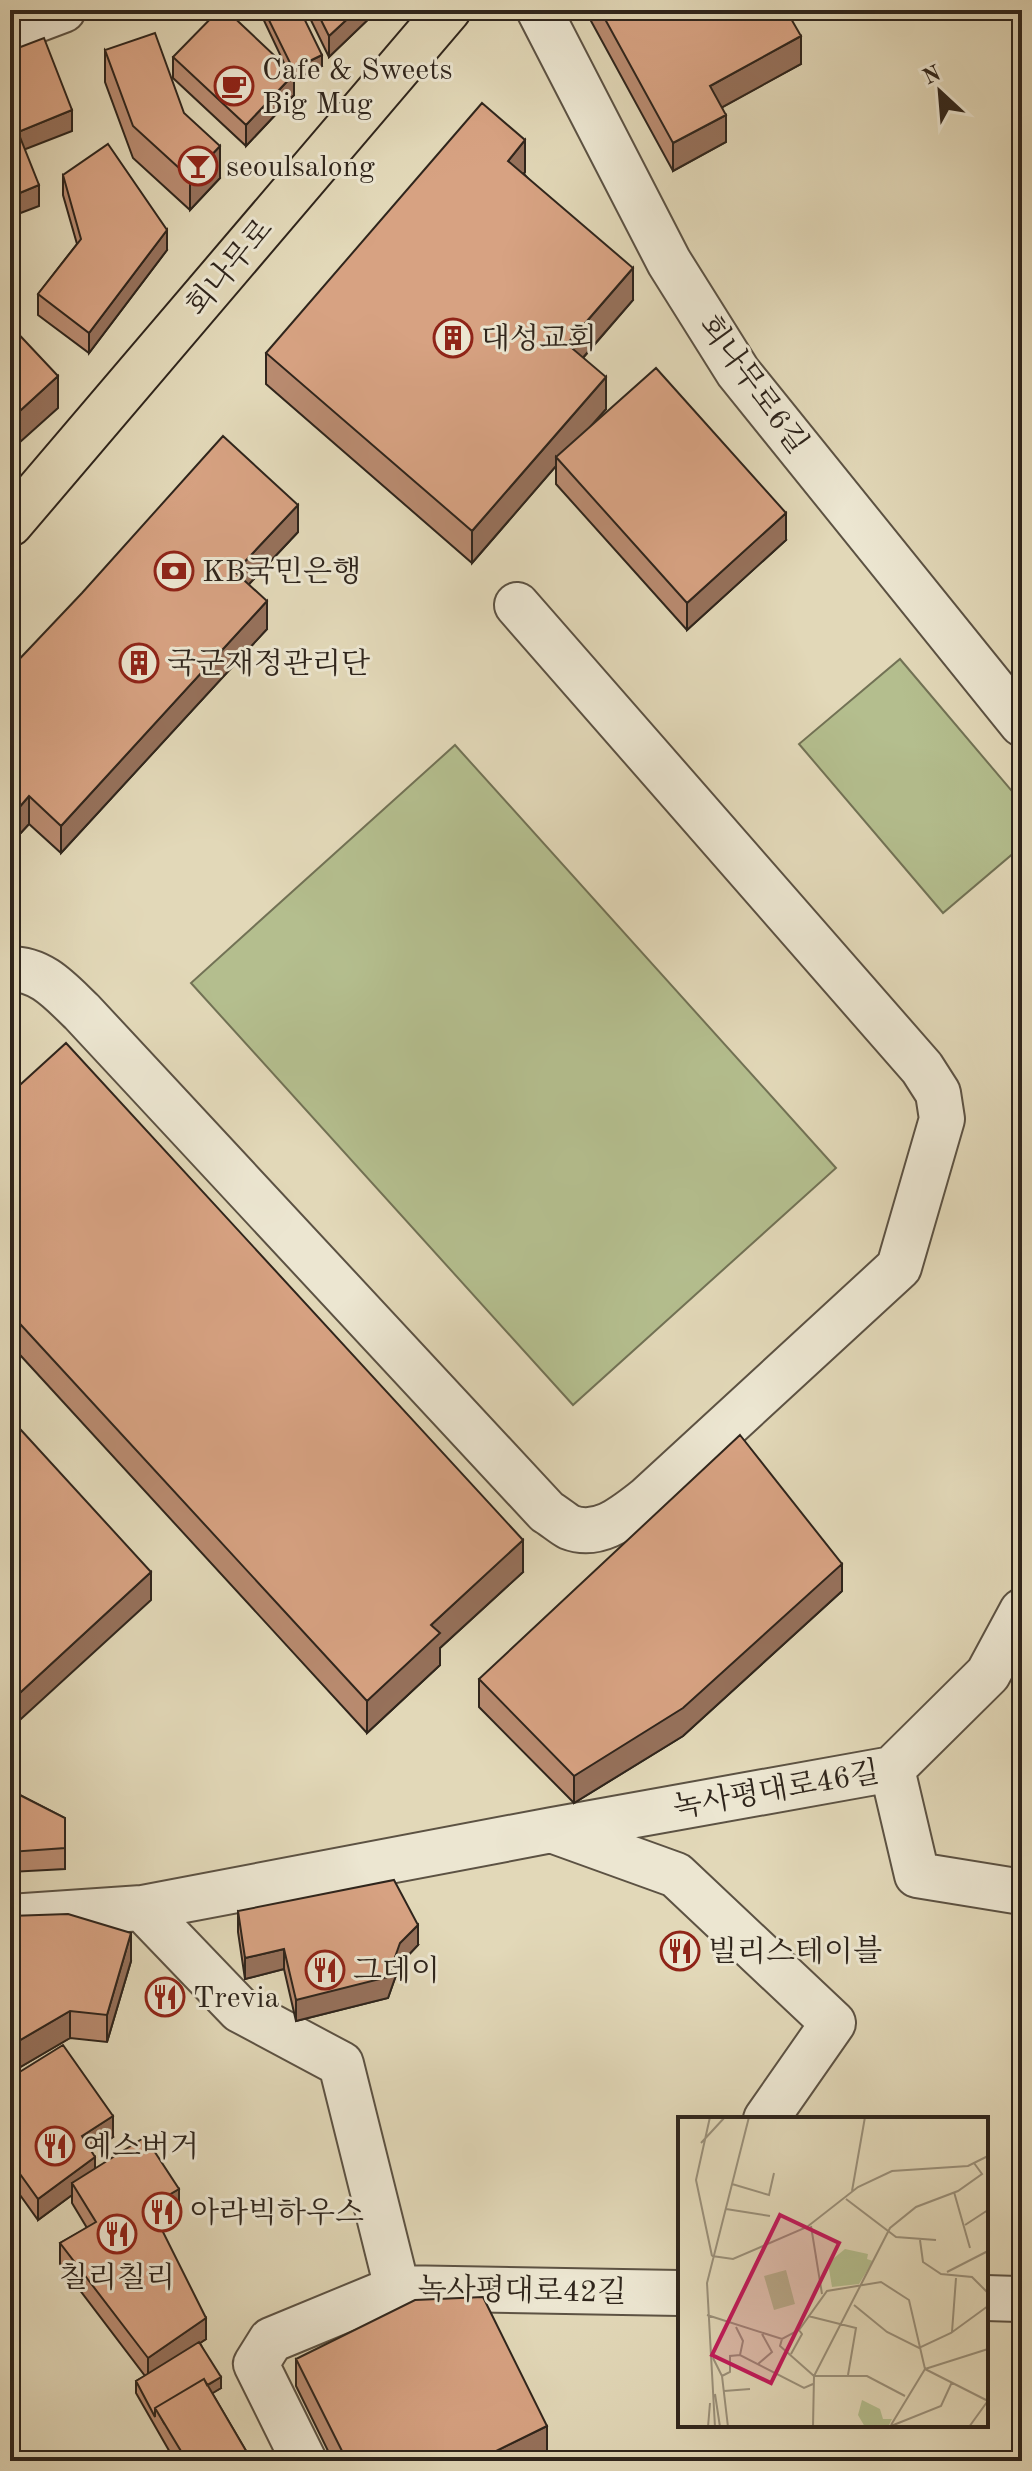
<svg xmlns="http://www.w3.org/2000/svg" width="1032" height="2471" viewBox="0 0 1032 2471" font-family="'Old Standard TT','Noto Serif KR',serif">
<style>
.green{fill:#b4be8e;stroke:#727255;stroke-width:2}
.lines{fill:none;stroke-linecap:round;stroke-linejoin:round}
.minor-casing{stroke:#5c5243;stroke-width:48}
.major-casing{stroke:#2f251c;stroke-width:48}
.minor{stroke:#ece6d1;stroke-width:44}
.major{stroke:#e2d8b8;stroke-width:44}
.wall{fill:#b98b70;stroke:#2f251c;stroke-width:2}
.shaded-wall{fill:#96715b;stroke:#2f251c;stroke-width:2}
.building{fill:#d7a282;stroke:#2f251c;stroke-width:2}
.labels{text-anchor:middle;stroke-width:6;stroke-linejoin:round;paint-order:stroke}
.poi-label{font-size:30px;fill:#2f251c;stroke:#ece6d1;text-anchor:start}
.street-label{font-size:30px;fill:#2f251c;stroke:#ece6d1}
.inset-road{fill:none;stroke:#9a907a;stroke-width:2}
.view{fill:#c2185b;fill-opacity:0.15;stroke:#c2185b;stroke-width:4}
.inset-edge{fill:none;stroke:#2f251c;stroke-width:4}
</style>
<rect width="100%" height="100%" fill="#e2d8b8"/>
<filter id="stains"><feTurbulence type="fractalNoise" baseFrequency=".0025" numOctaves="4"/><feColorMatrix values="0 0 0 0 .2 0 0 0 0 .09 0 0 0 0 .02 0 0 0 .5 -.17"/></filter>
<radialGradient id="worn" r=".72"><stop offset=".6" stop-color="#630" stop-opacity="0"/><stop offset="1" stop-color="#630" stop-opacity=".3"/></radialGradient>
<!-- green -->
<path class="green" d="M900,659L1022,803V846L943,913L799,744Z
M455,745L836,1168L573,1405L191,983Z"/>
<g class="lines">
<defs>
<path id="minor" d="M539,10L669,262L738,372L1022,724
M10,30L63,10
M10,969C42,969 60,991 82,1012L547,1512C554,1516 562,1523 569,1527C599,1539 625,1516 647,1499L899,1267L942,1119L938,1093L922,1068L517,605
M892,1769L917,1875L1022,1892
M554,1831L676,1875L833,2023L766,2119
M142,1908L240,2010L341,2064L397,2288
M10,1917L142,1908L552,1830L892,1769L988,1674L1022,1611
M986,2298L1022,2299
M304,2461L256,2364L271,2340L397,2288L680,2293"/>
<path id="major" d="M10,524L448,10"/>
</defs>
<!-- minor casing -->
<use href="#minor" class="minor-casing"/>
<!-- major casing -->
<use href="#major" class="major-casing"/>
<!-- minor -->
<use href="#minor" class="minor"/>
<!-- major -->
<use href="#major" class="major"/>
</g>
<!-- wall -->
<path class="wall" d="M259,10H300L322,66L294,80V95L246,146L173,78V57L286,67Z
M306,10H378L329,57Z
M585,10H786L801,64L722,107L726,142L673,171Z
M105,50L220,178L190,210L133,158L105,82Z
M525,172L524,174L633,300L583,358L606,409L591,426L786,540L687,630L556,484V466L472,563L266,384V353Z
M63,175L167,250L89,353L38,315V294L77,244L63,195Z
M298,532L249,584L267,629L61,853L29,824L17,837L10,830V669Z
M10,1094L523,1572L440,1648V1665L367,1733L10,1344Z
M842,1591L683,1736L574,1803L479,1707V1679Z
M10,1790L65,1818V1869L10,1872Z
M238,1911L418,1945L400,1964L388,1998L296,2021L284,1969L245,1979L238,1932Z
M10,1916L131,1961L107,2042L70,2038L10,2073Z
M10,2078L113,2137L91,2151L95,2168L179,2210L158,2222L206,2339L200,2343L221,2388L212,2393L252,2461H175L136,2393V2381L145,2376L60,2264V2243L87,2228L72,2203V2195L38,2220L10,2181Z
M296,2359L547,2453L531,2461H333L296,2386Z"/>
<!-- shaded-wall -->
<path class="shaded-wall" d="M357,10H378L329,57V36Z
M801,36V64L710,114V86Z
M322,55V66L294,80V95L246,146V125L293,75V69Z
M72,110V131L18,152V132Z
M726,115V142L673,171V143Z
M525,140V172L508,193V161Z
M220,146V178L190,210V178Z
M39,185V206L10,217V197Z
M167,230V250L89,353V333Z
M633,268V300L567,376V344Z
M58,376V408L10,451V420Z
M606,377V409L560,461L556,457V466L472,563V531Z
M298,505V532L235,599V572Z
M786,513V540L687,630V603Z
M267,601V629L61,853V826Z
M29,796V824L17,837V810Z
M523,1540V1572L440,1648V1665L367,1733V1701L431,1625Z
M842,1564V1591L683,1736L574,1803V1776Z
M151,1572V1600L10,1729V1702Z
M418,1925V1945L400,1964L388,1998L296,2021V2000L400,1943Z
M131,1933V1961L107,2042V2015Z
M284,1949V1969L245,1979V1958Z
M70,2011V2038L10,2073V2046Z
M113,2116V2137L82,2157V2136Z
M95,2157V2177L72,2183V2195L38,2220V2199Z
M179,2189V2210L150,2227V2206Z
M206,2318V2339L148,2378V2358Z
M221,2377V2388L164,2423L160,2415Z
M547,2426V2453L531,2461H476Z"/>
<!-- building -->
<path class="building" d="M219,10H226L294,74L246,125L173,57Z
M264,10H300L322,55L293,69Z
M316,10H357L329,36Z
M600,10H786L801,36L710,86L726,115L673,143Z
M155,33L184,113L220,146L190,178L133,126L105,50Z
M44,38L72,110L18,132L39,185L10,197V51Z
M482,103L525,140L508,161L633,268L567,344L606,377L472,531L266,353Z
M108,144L167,230L89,333L38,294L81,239L63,175Z
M10,325L58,376L10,420Z
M656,368L786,513L687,603L556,457Z
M223,436L298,505L235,572L267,601L61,826L29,796L17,810L10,803V669L82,593Z
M66,1043L523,1540L431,1625L440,1633L367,1701L10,1313V1094Z
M10,1418L151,1572L10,1702Z
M740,1435L842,1564L683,1708L574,1776L479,1679Z
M10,1790L65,1818V1848L10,1852Z
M394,1880L418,1925L400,1943L388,1977L296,2000L284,1949L245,1958L238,1911Z
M68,1914L131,1933L107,2015L70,2011L10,2046V1916Z
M63,2045L113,2116L82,2136L95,2157L38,2199L10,2160V2078Z
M145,2137L179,2189L150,2206L206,2318L148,2358L60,2243L96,2222L72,2183Z
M483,2297L547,2426L476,2461H347L296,2359L415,2300Z
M199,2342L221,2377L207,2385L204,2379L155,2408V2417L136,2381Z
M204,2379L252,2461H187L155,2408Z"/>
<!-- icons -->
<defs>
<symbol id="cafe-ring" viewBox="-11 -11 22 22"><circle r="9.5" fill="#ece6d1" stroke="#8f2418" stroke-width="1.5"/><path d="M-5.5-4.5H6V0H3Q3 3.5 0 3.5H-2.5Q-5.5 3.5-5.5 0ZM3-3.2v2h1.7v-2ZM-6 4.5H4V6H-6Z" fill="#8f2418"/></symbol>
<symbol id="bar-ring" viewBox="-11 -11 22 22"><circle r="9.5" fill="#ece6d1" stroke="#8f2418" stroke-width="1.5"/><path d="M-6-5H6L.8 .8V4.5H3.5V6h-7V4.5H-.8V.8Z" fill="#8f2418"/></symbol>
<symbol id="building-ring" viewBox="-11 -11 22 22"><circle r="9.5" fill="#ece6d1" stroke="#8f2418" stroke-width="1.5"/><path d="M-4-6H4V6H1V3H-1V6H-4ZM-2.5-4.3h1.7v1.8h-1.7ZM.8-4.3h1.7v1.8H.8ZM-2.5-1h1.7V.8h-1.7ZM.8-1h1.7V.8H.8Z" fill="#8f2418"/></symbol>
<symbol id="bank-ring" viewBox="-11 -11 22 22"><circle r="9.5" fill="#ece6d1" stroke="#8f2418" stroke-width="1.5"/><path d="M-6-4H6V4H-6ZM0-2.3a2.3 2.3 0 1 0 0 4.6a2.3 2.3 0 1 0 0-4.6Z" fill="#8f2418"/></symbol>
<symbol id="restaurant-ring" viewBox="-11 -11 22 22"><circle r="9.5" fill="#ece6d1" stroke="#8f2418" stroke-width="1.5"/><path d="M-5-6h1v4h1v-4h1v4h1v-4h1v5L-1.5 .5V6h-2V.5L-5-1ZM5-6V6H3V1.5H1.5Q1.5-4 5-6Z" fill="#8f2418"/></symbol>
</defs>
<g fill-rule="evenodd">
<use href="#cafe-ring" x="212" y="64" width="44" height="44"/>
<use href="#bar-ring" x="176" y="144" width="44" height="44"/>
<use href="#building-ring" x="431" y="316" width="44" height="44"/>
<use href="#bank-ring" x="152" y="549" width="44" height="44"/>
<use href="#building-ring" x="117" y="641" width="44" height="44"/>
<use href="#restaurant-ring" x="658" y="1929" width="44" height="44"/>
<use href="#restaurant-ring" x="303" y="1948" width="44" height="44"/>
<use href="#restaurant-ring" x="143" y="1975" width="44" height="44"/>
<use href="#restaurant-ring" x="33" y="2124" width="44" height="44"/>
<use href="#restaurant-ring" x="140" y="2190" width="44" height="44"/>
<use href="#restaurant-ring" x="95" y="2212" width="44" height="44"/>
</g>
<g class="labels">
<!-- poi labels -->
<g class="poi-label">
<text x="262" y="79">Cafe &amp; Sweets<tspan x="262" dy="34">Big Mug</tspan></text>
<text x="226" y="176">seoulsalong</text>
<text x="481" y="348">대성교회</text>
<text x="202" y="581">KB국민은행</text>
<text x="167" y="673">국군재정관리단</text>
<text x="708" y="1961">빌리스테이블</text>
<text x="353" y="1980">그데이</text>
<text x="193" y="2007">Trevia</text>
<text x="83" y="2156">예스버거</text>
<text x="190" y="2222">아라빅하우스</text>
<text x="117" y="2287" text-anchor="middle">칠리칠리</text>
</g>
<!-- street labels -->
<g class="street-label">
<text transform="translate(229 267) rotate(-50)" y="10">회나무로</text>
<text transform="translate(754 384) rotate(54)" y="10">회나무로6길</text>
<text transform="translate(776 1789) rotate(-10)" y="10">녹사평대로46길</text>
<text transform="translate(522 2290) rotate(1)" y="10">녹사평대로42길</text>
</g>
</g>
<!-- overview -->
<g transform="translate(678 2117)">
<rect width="310" height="310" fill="#e2d8b8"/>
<path d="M167,132L190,137L189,142L195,144L181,167L154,170L150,146ZM108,153L117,187L96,193L86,159ZM184,283L202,292L205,302H214L210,310H187L180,298Z" fill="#b4be8e"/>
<path class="inset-road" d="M32,0L18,63L34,139M23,26L47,0M54,67L91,78L96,56M174,74L187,0M276,75L292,131M168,82L218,120L258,123M48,92L92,99M287,108L310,93M133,109L144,177M242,123L245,145L263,157L294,160L310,176M34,139L55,142L129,110L180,70L214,54L290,49L310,39M269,155L310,134M176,188L209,215L241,231L273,216L310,189M29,198L104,222L121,213L149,174L203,165L231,183L247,252M130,199L178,211L170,258M58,210L65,224L62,238M274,215L278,161M104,222L102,229L136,259H189L227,279M113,237L124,217L121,213M35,241L44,259L50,310M80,247L94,235L84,217M247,252L310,284M247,252L310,232M44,259L52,255V239L62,238L126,271L135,267M46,274L72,272M37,277L42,310M213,308L247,252M213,309L263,289L274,265M30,310L32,286M37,310L29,166L71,0M135,310L136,259L212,111L238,90L280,74L304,57L296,46M291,310L309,285"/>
<path class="view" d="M102,98L161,126L93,266L34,238Z"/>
<rect width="310" height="310" class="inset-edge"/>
</g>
<!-- margin -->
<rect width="1032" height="2471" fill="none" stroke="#e2d8b8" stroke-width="40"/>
<rect x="12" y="12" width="1008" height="2447" fill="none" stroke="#2f251c" stroke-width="4"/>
<rect x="20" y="20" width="992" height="2431" fill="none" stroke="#2f251c" stroke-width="2"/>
<!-- north arrow -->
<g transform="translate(940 92) rotate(334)" stroke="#ece6d1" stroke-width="6" paint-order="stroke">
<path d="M0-6L14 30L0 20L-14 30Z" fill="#2f251c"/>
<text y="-12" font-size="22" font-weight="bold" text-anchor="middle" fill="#2f251c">N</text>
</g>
<rect width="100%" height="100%" filter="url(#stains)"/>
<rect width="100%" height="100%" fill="url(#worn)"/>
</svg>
